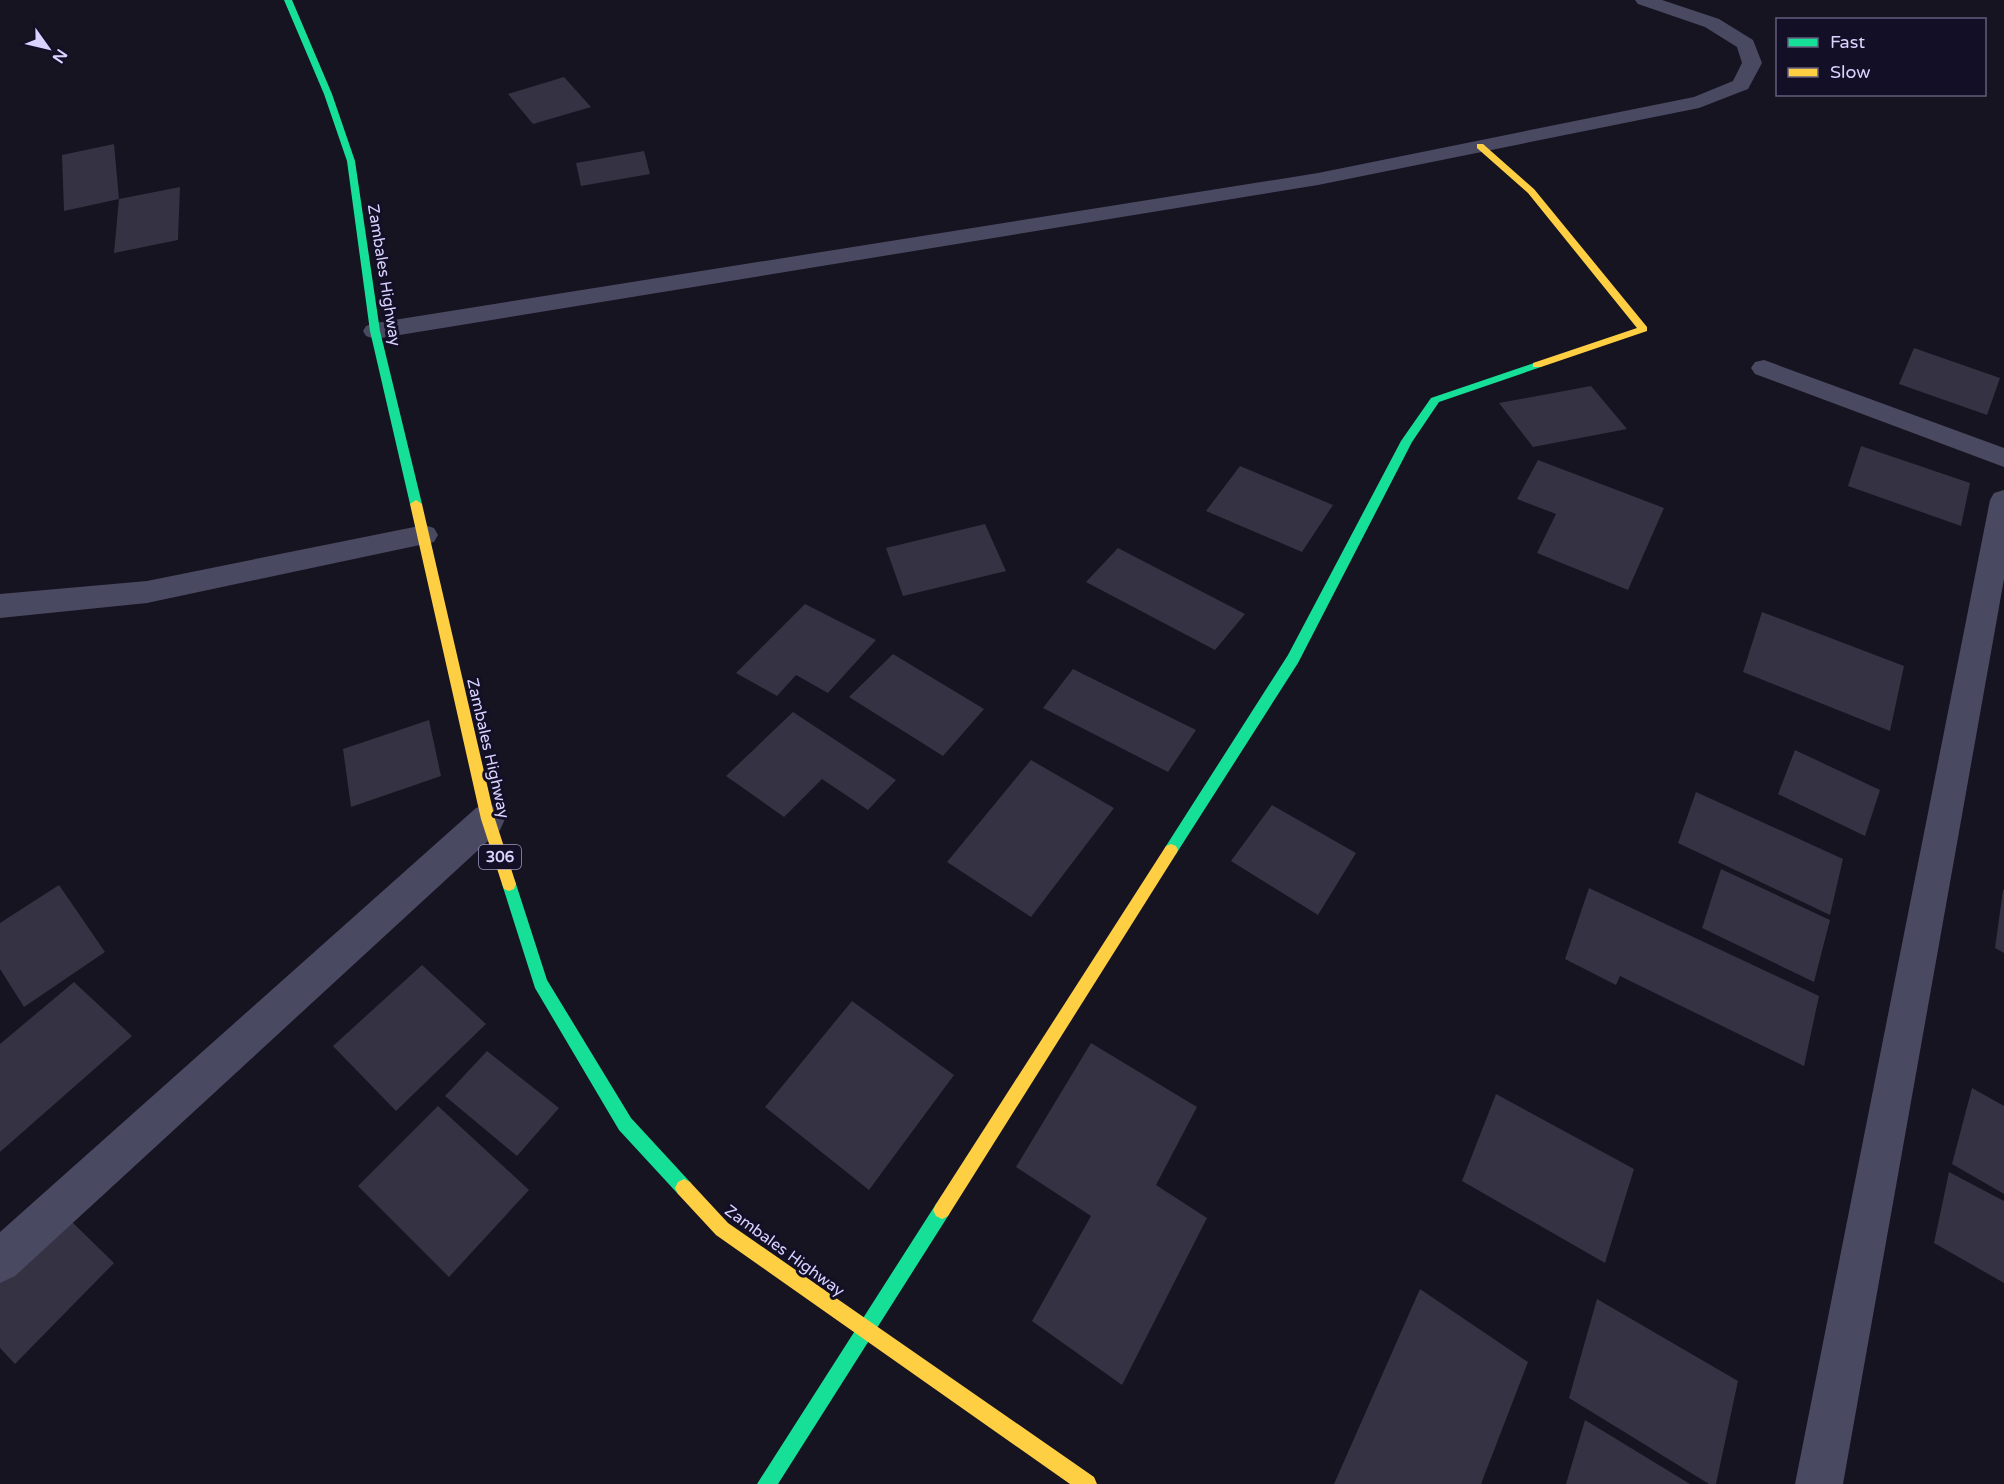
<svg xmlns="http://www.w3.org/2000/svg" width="2004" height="1484" viewBox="0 0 2004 1484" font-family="'Varela Round',sans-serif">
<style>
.building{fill:#343243}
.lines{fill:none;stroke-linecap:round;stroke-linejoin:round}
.street{fill:#4a4962;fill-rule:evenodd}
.fast{fill:#16e098;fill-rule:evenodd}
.slow{fill:#ffcf43;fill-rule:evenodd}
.labels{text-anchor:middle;stroke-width:6;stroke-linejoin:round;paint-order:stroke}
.shield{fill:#130f26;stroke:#9e99be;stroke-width:1.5}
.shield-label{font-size:15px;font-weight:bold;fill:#d9d4ff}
.street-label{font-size:16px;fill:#d9d4ff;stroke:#130f26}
</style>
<rect width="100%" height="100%" fill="#161421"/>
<!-- building -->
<path class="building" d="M564,77L591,107L533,124L508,94Z
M114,144L119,199L64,211L62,155Z
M644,151L650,174L581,186L576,163Z
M180,187L178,240L114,253L119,199Z
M1914,348L2000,378L1987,415L1899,384Z
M1591,386L1627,429L1533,447L1499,403Z
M1861,446L1970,483L1961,526L1848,486Z
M1538,460L1664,508L1628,590L1537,553L1556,514L1517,499Z
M1240,466L1333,505L1302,552L1206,511Z
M985,524L1006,571L903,596L886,548Z
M1118,548L1245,614L1215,650L1086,582Z
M805,604L876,640L828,693L796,675L777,696L736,673Z
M1762,612L1904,666L1890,731L1743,672Z
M893,654L984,709L943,756L849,697Z
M1073,669L1196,730L1168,772L1043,708Z
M793,712L896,780L868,810L822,779L784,817L726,776Z
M429,720L441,776L351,807L343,749Z
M1795,750L1880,790L1865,836L1778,794Z
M1031,760L1114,808L1031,917L947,862Z
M1696,792L1843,859L1830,915L1678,843Z
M1272,805L1356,853L1318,915L1231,861Z
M1721,869L1830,920L1814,982L1702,928Z
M59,885L105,952L24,1007L0,969V923Z
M1589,888L1819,996L1804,1066L1620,976L1616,985L1565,959Z
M2003,890H2004V953L1995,948Z
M422,965L486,1024L396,1111L333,1046Z
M74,982L132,1036L0,1152V1044Z
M852,1001L954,1075L869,1190L765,1107Z
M1091,1043L1197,1107L1156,1185L1207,1218L1122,1385L1032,1321L1091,1216L1016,1167Z
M487,1051L559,1108L517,1156L445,1096Z
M1972,1088L2004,1106V1194L1952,1164Z
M1496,1094L1634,1169L1605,1263L1462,1181Z
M438,1106L529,1190L449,1277L358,1186Z
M1949,1172L2004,1201V1283L1934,1243Z
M66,1216L114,1263L15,1364L0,1348V1280Z
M1420,1289L1528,1362L1481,1484H1334Z
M1597,1299L1738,1381L1716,1484H1709L1569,1398Z
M1585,1420L1690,1484H1566Z"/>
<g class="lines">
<!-- street -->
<path class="street" d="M1635,0H1662L1719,19L1753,40L1762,63L1748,89L1699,108L1318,185L375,339L366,336L363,331L366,326L375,323L1318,173L1694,97L1733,81L1742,63L1737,47L1705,27L1638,4Z
M1764,360L2004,448V467L1755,374L1751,368L1755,362Z
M2004,490V579L1843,1484H1795L1990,500L1994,493Z
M424,525L434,528L438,535L434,542L147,603L0,618V594L147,581Z
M488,804L500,808L505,819L500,830L15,1276L0,1283V1232L476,808Z"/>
<!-- fast -->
<path class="fast" d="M284,0H292L332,94L355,161L380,331L422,504L416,508L410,504L370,331L347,161L324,94Z
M1537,362L1542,365L1541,367L1439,402L1412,442L1298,663L1176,854L1171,856L1166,854L1164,850L1166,846L1288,655L1401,441L1431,398Z
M509,877L514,879L516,884L547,980L631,1118L690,1182L693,1188L690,1194L684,1197L678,1194L619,1130L535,988L502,884L504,879Z
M942,1201L948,1204L951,1210L948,1216L778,1484H757L936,1204Z"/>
<!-- slow -->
<path class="slow" d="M1477,144H1483L1534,189L1647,327V331L1541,367H1533V363L1637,328L1528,193L1477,148Z
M416,500L422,504L495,819L516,884L514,889L509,891L504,889L502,884L481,819L410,504Z
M1171,844L1176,846L1178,850L1176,854L948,1216L942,1219L936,1216L933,1210L936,1204L1166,846Z
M684,1179L690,1182L728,1223L1094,1477L1097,1484H1070L716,1235L678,1194L675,1188L678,1182Z"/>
</g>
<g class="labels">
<!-- shield labels -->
<rect class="shield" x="479" y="845" width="42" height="24" rx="4.5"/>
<g class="shield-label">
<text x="500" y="862">306</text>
</g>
<!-- street labels -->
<g class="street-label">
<text transform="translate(385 275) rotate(81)" y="6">Zambales Highway</text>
<text transform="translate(489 748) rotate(77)" y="6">Zambales Highway</text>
<text transform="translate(785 1250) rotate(36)" y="6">Zambales Highway</text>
</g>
</g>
<!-- legend -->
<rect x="1776" y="18" width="210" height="78" fill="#130f26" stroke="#625e7d" stroke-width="1.5"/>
<rect x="1788" y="38" width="30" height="9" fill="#16e098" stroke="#625e7d" stroke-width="1.5"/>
<text x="1830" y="48" font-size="18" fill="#d9d4ff">Fast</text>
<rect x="1788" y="68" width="30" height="9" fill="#ffcf43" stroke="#625e7d" stroke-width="1.5"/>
<text x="1830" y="78" font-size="18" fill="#d9d4ff">Slow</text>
<!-- north arrow -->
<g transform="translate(48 48) rotate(124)" stroke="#130f26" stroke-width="4.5" paint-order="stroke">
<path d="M0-4.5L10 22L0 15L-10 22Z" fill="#d9d4ff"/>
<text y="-9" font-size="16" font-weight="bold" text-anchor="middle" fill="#d9d4ff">N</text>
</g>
</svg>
